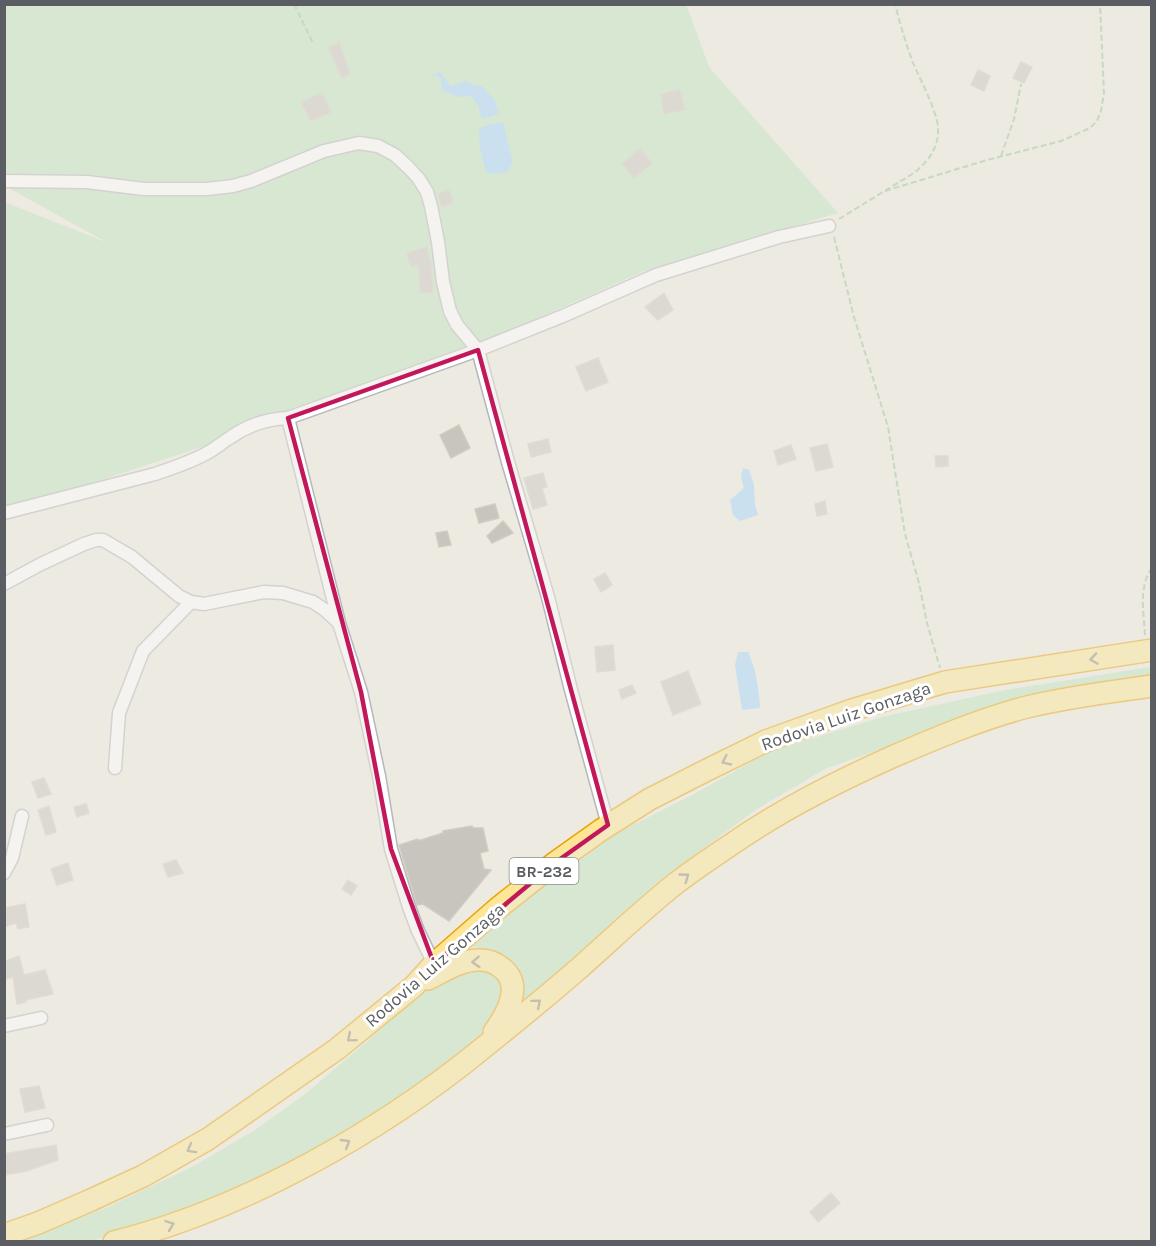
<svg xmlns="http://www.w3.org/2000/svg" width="1156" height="1246" viewBox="0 0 1156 1246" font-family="Karla,sans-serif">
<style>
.green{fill:#bde4bd}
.water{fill:#9fd5fe}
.building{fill:#c8c4be;stroke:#d1ccc0;stroke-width:1.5}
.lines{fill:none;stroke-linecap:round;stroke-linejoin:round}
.minor-casing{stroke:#b4b7bc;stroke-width:15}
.trunk-casing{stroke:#eba202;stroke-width:24}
.path{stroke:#96c5a3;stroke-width:2;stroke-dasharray:6 3;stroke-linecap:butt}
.minor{stroke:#fff;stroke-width:12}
.trunk{stroke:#fde696;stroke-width:21}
.oneway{stroke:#938d74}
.marked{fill:none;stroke:#c2185b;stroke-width:4.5;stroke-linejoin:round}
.labels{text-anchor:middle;stroke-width:6;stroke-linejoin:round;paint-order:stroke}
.shield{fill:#fff;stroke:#8c8e91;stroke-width:1.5}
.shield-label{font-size:16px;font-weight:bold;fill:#5a5d62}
.street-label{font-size:18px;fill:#5a5d62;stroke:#fff}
</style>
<rect width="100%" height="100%" fill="#edeae1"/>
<!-- green -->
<path class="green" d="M686,4L709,67L838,213L642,272L516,328L380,378L233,437L39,500L5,507L4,202L108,243L5,186V5Z
M1151,667V680L979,714L825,769L757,809L655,884L606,929L522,1004C526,959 509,955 470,946L540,881L598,843L694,794L771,751L882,717L1005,690Z
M463,970H484L496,976L503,986L502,1004L490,1031L433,1080L316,1152L231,1192L105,1237L87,1242H9L106,1208L194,1166L258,1128L304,1095L371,1038L392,1017L436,979Z"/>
<!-- water -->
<path class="water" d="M440,72L450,86L466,81L475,85L482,86L495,101L499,114L482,119L478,105L471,96L459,97L441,90V79L436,75L427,77Z
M503,122L513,163L506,173L494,174L486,172L480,148L479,128L492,124Z
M743,468L749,470L754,485L755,505L758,515L740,521L733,515L730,500L744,488L741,477Z
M738,652H748C756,669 759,689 760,708L742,710L735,665Z"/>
<!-- building -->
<path class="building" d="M339,42L350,74L342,78L329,48Z
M1021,62L1032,67L1024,83L1013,78Z
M978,70L990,76L984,91L971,85Z
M680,90L685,110L664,114L661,94Z
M322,93L331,112L311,121L301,102Z
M640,149L652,163L634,178L622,164Z
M449,190L453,203L442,207L438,194Z
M427,247L431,264L433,292L420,293L419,264L411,267L407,253Z
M664,293L673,310L658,320L645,307Z
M598,358L608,382L586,391L576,367Z
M459,425L470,448L451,458L440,435Z
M548,439L551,452L531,457L528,444Z
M827,444L833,467L816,471L810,448Z
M791,445L796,459L778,465L774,451Z
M935,456H948V466L936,467Z
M543,473L547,487L542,488L547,505L533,509L524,478Z
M825,501L827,514L817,516L815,504Z
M495,504L499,518L479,523L475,509Z
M503,521L513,533L492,543L487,536Z
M447,531L451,545L439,547L436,533Z
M605,573L612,585L601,592L594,579Z
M613,645L615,670L597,672L595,647Z
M688,671L701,704L673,715L661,682Z
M632,685L636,693L622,699L619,690Z
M44,778L51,794L38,798L32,782Z
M86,804L89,813L77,817L74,807Z
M49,806L56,832L46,835L38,810Z
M472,826L473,828H483L488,851L480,853L484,869L491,870L449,921L423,904L417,905L399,845L418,839V841L443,833V831Z
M176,860L183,873L168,877L163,864Z
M68,863L73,880L57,885L51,869Z
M348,880L357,886L351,895L342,889Z
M25,904L29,927L18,929L16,923L4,927V908Z
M19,956L24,975L45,970L53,994L26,1000V1002L17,1004L13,977L6,979L4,974V962Z
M39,1086L45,1108L25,1112L20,1089Z
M56,1145L58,1160L26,1171L4,1175V1154Z
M831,1193L840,1203L818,1222L810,1212Z"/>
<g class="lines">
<defs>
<path id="minor" d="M4,181L87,182L144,189H207L233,186L251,181L324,151L359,143L378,146L395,155L409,168L419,179L427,192L431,206L438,242L443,282L450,311L457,325L478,350L508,462L548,597L571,690L608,825
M288,418L339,623L361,692L379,776L391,849L409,907L418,931L434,964
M4,513L155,474C173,468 191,462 207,453C216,448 223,442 231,437C248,425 267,419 288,418L478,350L563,316L656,275L779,237L829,226
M4,584L41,564L84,544L96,540H103L132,557L179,596L191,602L204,604L264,592L283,593L313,602L325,610L338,622
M115,768L119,713L143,651L191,602
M4,873L12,858L22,816
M4,1026L41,1018
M4,1134L47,1125"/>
<path id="trunk" d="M428,979C444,971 462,959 481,960C490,960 496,963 503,969C523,986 507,1014 494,1032
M4,1235L38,1223L91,1200L143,1176L208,1139L337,1049L414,986L434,964L498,908L556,862L601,830L650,799L709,769L766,741L852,710L945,682L1152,650
M114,1242C244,1209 379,1133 483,1048C514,1023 546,997 576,971C609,942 640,912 675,884C692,871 711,858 729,846C780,810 836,782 892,757C936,738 981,719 1027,707C1068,697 1110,692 1152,686"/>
</defs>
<!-- minor casing -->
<use href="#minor" class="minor-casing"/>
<!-- trunk casing -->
<use href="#trunk" class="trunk-casing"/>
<!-- path -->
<path class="path" d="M294,4L313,43
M1001,156L1014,119L1021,84
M885,191L987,160L1061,141L1090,128L1097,121L1101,111L1104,93L1100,4
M839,219L914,173C928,162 939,147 938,129C938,113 920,79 913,63C906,44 900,24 895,4
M834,237L854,317L888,427L905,534L919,583L927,623L940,668
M1145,635C1144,613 1138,587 1152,568"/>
<!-- minor -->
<use href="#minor" class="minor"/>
<!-- trunk -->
<use href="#trunk" class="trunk"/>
</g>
<!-- one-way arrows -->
<defs><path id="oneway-chevron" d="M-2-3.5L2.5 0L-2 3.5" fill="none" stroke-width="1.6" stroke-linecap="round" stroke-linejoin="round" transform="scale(1.5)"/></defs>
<g class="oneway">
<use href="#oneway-chevron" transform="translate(1094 659) rotate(171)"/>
<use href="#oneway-chevron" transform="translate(726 761) rotate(154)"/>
<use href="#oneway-chevron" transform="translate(685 877) rotate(-36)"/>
<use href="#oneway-chevron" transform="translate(476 962) rotate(176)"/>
<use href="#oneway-chevron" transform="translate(537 1003) rotate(-40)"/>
<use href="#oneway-chevron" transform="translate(351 1038) rotate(140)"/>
<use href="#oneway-chevron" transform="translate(346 1143) rotate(-31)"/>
<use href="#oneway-chevron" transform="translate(191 1149) rotate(151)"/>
<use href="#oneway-chevron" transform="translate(170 1225) rotate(-20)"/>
</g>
<!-- marked area -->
<path d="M0 0H1156V1246H0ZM478,350L608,825L556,862L434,964L391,849L361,692L288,418Z" fill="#edeae1" fill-opacity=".55" fill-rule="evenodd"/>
<path class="marked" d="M478,350L608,825L556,862L434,964L391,849L361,692L288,418Z"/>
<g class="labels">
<!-- shield labels -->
<rect class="shield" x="509.5" y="858" width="69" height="26" rx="4.5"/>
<g class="shield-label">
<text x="544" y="877">BR-232</text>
</g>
<!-- street labels -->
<g class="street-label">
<text transform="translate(846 716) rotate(-19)" y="6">Rodovia Luiz Gonzaga</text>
<text transform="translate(435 965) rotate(-41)" y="6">Rodovia Luiz Gonzaga</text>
</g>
</g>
<!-- border -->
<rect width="1156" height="1246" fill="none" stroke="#5a5d62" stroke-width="12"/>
</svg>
